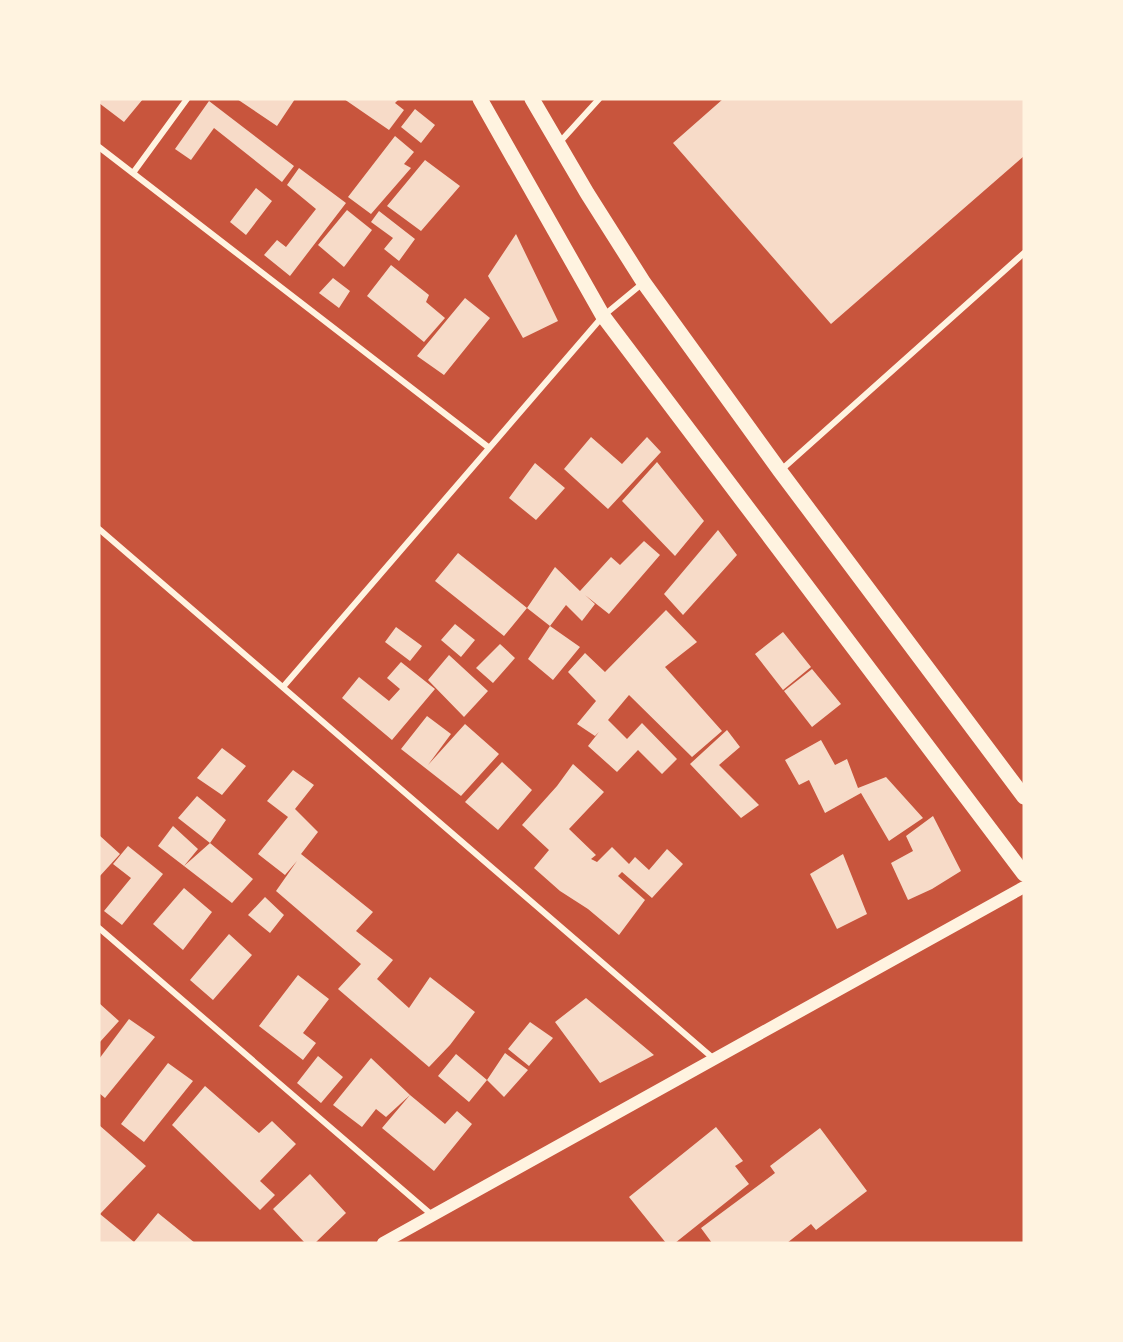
<svg xmlns="http://www.w3.org/2000/svg" width="1123" height="1342" viewBox="0 0 1123 1342" font-family="'PT Sans',sans-serif">
<style>
.building{fill:#f7dbc8}
.lines{fill:none;stroke-linecap:round;stroke-linejoin:round}
.minor{stroke:#fff3e0;stroke-width:6}
.secondary{stroke:#fff3e0;stroke-width:12}
.primary{stroke:#fff3e0;stroke-width:15}
</style>
<rect width="100%" height="100%" fill="#c8553d"/>
<!-- building -->
<path class="building" d="M99,99H143L124,122L99,103Z
M237,99H295L277,126Z
M344,99H399L395,103L404,110L389,130Z
M723,99H1024V156L831,324L673,143Z
M209,101L294,166L282,182L214,128L191,160L175,149Z
M415,109L435,125L421,143L401,127Z
M395,136L414,152L404,164L411,168L371,214L348,197Z
M425,160L460,186L421,231L387,206Z
M299,168L346,203L290,276L264,255L277,240L286,247L316,209L287,185Z
M256,188L272,201L246,235L230,222Z
M347,210L372,230L344,267L318,245Z
M379,211L415,239L399,261L384,249L393,238L371,222Z
M516,234L558,321L523,338L488,276Z
M391,265L429,295L426,302L445,318L424,342L367,296Z
M333,278L350,291L339,308L319,293Z
M465,298L490,318L444,375L417,356Z
M591,437L622,464L647,437L661,452L608,509L564,469Z
M657,462L704,521L675,556L622,501Z
M535,463L565,488L536,520L509,498Z
M718,530L737,555L683,615L664,594Z
M644,541L660,555L609,614L585,595L595,604L582,621L566,605L550,626L527,608L504,636L435,581L458,553L527,608L555,567L580,591L611,557L620,565Z
M666,610L697,642L665,667L722,731L692,757L629,695L608,720L627,739L642,723L677,759L662,774L638,750L617,772L588,746L599,732L595,736L577,724L596,701L568,672L585,653L605,672Z
M455,624L475,640L461,657L441,640Z
M550,626L580,647L553,680L528,659Z
M396,627L422,646L410,661L385,642Z
M783,632L811,667L783,690L755,654Z
M500,644L515,658L493,683L476,668Z
M449,655L488,691L464,717L428,680Z
M401,662L435,689L392,740L342,698L359,677L389,701L400,689L387,678Z
M812,669L841,704L812,727L784,691Z
M427,716L451,734L428,765L465,724L499,754L461,796L401,749Z
M727,730L740,747L719,765L759,805L741,818L690,764Z
M821,740L835,765L847,759L858,788L886,777L923,818L889,841L861,793L825,813L809,780L799,785L785,760Z
M222,748L246,766L222,795L197,778Z
M502,762L532,790L498,830L465,802Z
M573,764L604,792L569,829L596,855L591,859L597,862L612,847L629,864L635,857L649,870L667,849L683,864L652,898L622,872L618,876L645,900L619,935L588,909L560,891L534,868L549,850L522,825L557,786Z
M293,770L314,785L295,809L318,832L301,854L373,912L356,931L393,960L377,979L409,1008L430,977L475,1012L450,1045L429,1067L338,989L361,964L276,891L297,861L285,875L258,854L288,817L267,801Z
M197,796L226,820L210,843L253,879L232,903L184,866L158,846L173,826L198,849L184,866L210,843L178,818Z
M933,816L961,871L932,889L908,900L891,863L913,851L906,836Z
M99,835L120,854L99,877Z
M128,846L163,874L122,925L104,911L131,878L113,864Z
M843,854L867,914L837,929L810,874Z
M184,888L212,912L183,950L153,924Z
M265,897L284,915L270,933L248,915Z
M229,934L252,955L213,1000L190,980Z
M298,975L329,999L303,1033L316,1043L303,1060L259,1026Z
M586,998L654,1055L600,1083L555,1022Z
M99,1003L119,1021L99,1043Z
M129,1019L155,1037L105,1098L99,1093V1059Z
M530,1022L553,1038L529,1066L508,1049Z
M505,1053L528,1070L504,1097L487,1080Z
M456,1054L487,1080L469,1102L438,1076Z
M318,1056L343,1077L321,1103L297,1083Z
M371,1058L410,1095L386,1117L376,1109L362,1127L333,1105Z
M168,1063L193,1081L144,1142L121,1124Z
M205,1086L259,1133L272,1121L296,1144L260,1181L275,1195L260,1210L172,1125Z
M410,1095L445,1124L457,1111L472,1124L434,1171L382,1128Z
M99,1125L146,1166L100,1214L134,1242L158,1213L195,1243H99Z
M716,1127L743,1161L735,1166L749,1184L675,1243H666L629,1197Z
M820,1128L867,1191L816,1230L811,1224L787,1243H712L701,1228L775,1173L770,1166Z
M310,1174L346,1213L315,1243H305L273,1209Z"/>
<g class="lines">
<!-- minor -->
<path class="minor" d="M559,143L599,99
M99,147L488,447
M133,173L187,99
M780,471L1024,253
M99,529L714,1059
M283,687L603,316L643,283
M99,928L432,1215"/>
<!-- secondary -->
<path class="secondary" d="M383,1243L1024,887"/>
<!-- primary -->
<path class="primary" d="M480,99L603,316L1024,874
M532,99L587,193L644,283L780,471L1024,797"/>
</g>
<!-- border -->
<rect width="1123" height="1342" fill="none" stroke="#fff3e0" stroke-width="201"/>
</svg>
